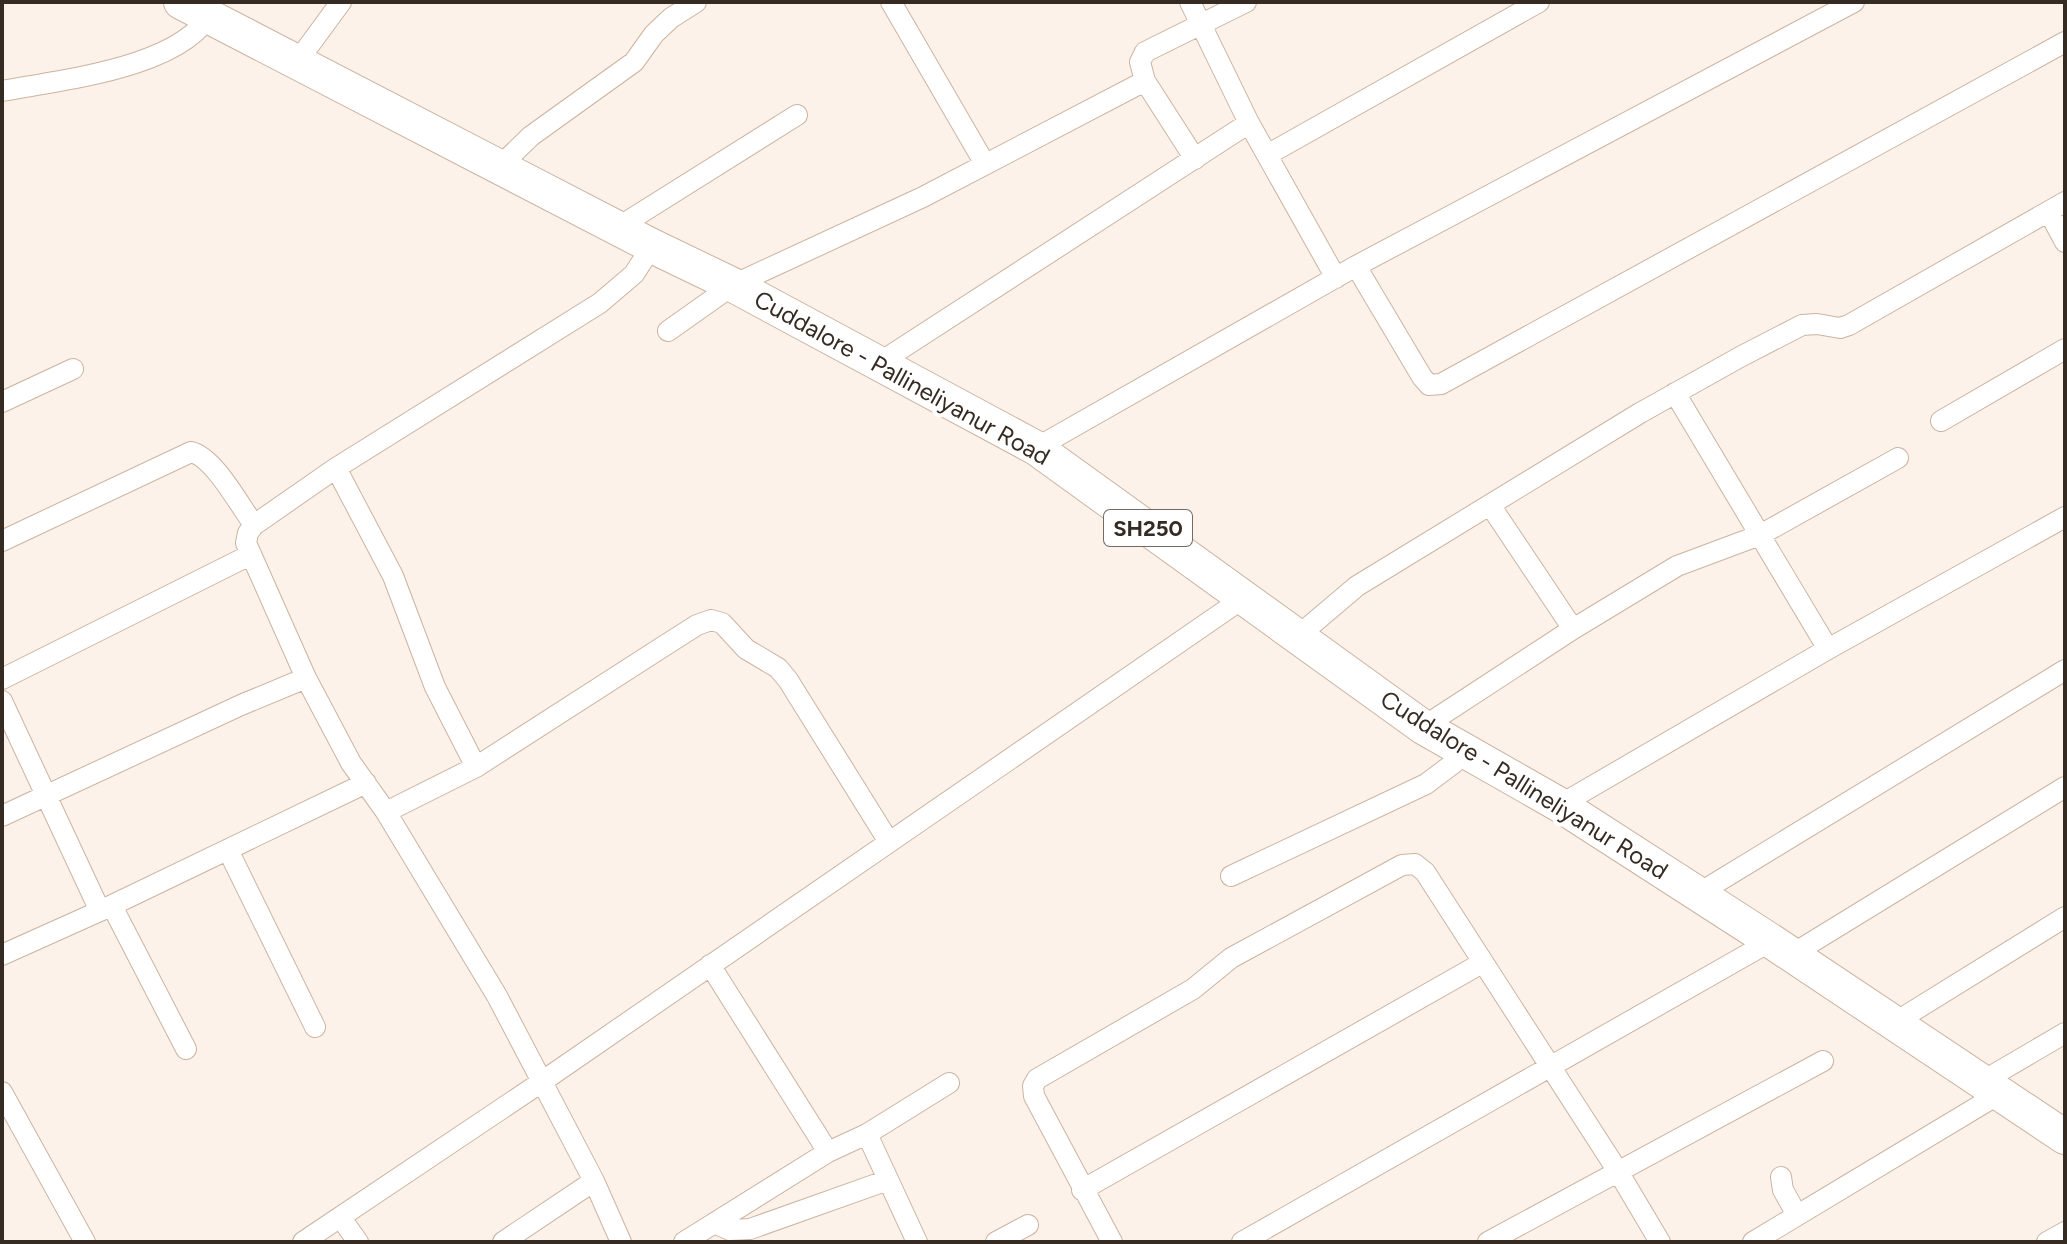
<svg xmlns="http://www.w3.org/2000/svg" width="2067" height="1244" viewBox="0 0 2067 1244" font-family="Figtree,sans-serif">
<style>
.lines{fill:none;stroke-linecap:round;stroke-linejoin:round}
.street-casing{stroke:#ccb39f;stroke-width:22}
.primary-casing{stroke:#ccb39f;stroke-width:36}
.street{stroke:#fff;stroke-width:20}
.primary{stroke:#fff;stroke-width:34}
.labels{text-anchor:middle;stroke-width:8;stroke-linejoin:round;paint-order:stroke}
.shield{fill:#fff;stroke:#726b65;stroke-width:2}
.shield-label{font-size:22px;font-weight:bold;fill:#352b23}
.street-label{font-size:24px;fill:#352b23;stroke:#fff}
</style>
<rect width="100%" height="100%" fill="#fdf2ea"/>
<g class="lines">
<defs>
<path id="street" d="M891,2L985,164
M1190,2L1249,123L1336,278
M297,62L341,2
M2,91C59,80 185,68 212,10
M1267,155L1539,2
M1195,159L1145,81L1140,62L1145,52L1246,2
M500,166L531,136L634,62L654,34L671,18L696,2
M2049,212L2065,242
M617,228L797,115
M1356,266L1422,377L1429,385L1441,384L2065,42
M668,331L733,285L923,197L1145,81
M879,363L1249,123
M1675,393L1828,649
M2,402L73,369
M1941,421L2065,349
M1036,448L1356,266L1854,2
M336,468L393,576L435,687L476,767
M2,541L191,452C214,457 240,506 254,525
M1573,629L1677,566L1760,535L1898,458
M1298,636L1357,586L1640,413L1740,357L1802,325L1817,324L1840,328L1849,325L2065,202
M2,679L250,555
M2,701L100,911
M1423,727L1573,629L1490,505
M1560,805L1828,649L2065,517
M386,812L476,767L664,646L697,625L711,620L722,623L746,649L778,668L788,680L889,842
M2,816L241,705L306,678
M228,850L315,1027
M1231,876L1426,784L1454,763L1462,749
M1696,895L2065,670
M112,906L186,1049
M2,955L100,911L366,783
M1791,955L2065,787
M710,965L828,1152L867,1134L917,1242
M1894,1023L2065,917
M1983,1081L2065,1033
M2,1092L85,1242
M867,1134L949,1083
M1781,1177L1783,1190L1797,1215
M1082,1190L1482,963
M341,1218L358,1242
M714,1223L730,1230L750,1229L888,1180
M303,1242L540,1083L1245,597
M503,1242L594,1181
M621,1242L594,1181L497,996L386,812L351,763L306,678L246,543L248,533L254,525L336,468L600,303L634,274L652,246
M684,1242L828,1152
M996,1242L1028,1225
M1112,1242L1034,1096L1033,1086L1037,1079L1193,989L1231,958L1402,865L1415,864L1425,872L1619,1173L1660,1242
M1242,1242L1771,941
M1488,1242L1823,1061
M1753,1242L1999,1094
M2047,1242L2065,1232"/>
<path id="primary" d="M181,2L652,246L733,285L1036,448L1423,727L1560,805L1771,941L2065,1137"/>
</defs>
<!-- street casing -->
<use href="#street" class="street-casing"/>
<!-- primary casing -->
<use href="#primary" class="primary-casing"/>
<!-- street -->
<use href="#street" class="street"/>
<!-- primary -->
<use href="#primary" class="primary"/>
</g>
<g class="labels">
<!-- shield labels -->
<rect class="shield" x="1104" y="510" width="88" height="36" rx="6"/>
<g class="shield-label">
<text x="1148" y="536">SH250</text>
</g>
<!-- street labels -->
<g class="street-label">
<text transform="translate(902 378) rotate(29)" y="8">Cuddalore - Pallineliyanur Road</text>
<text transform="translate(1524 785) rotate(32)" y="8">Cuddalore - Pallineliyanur Road</text>
</g>
</g>
<!-- border -->
<rect width="2067" height="1244" fill="none" stroke="#352b23" stroke-width="8"/>
</svg>
